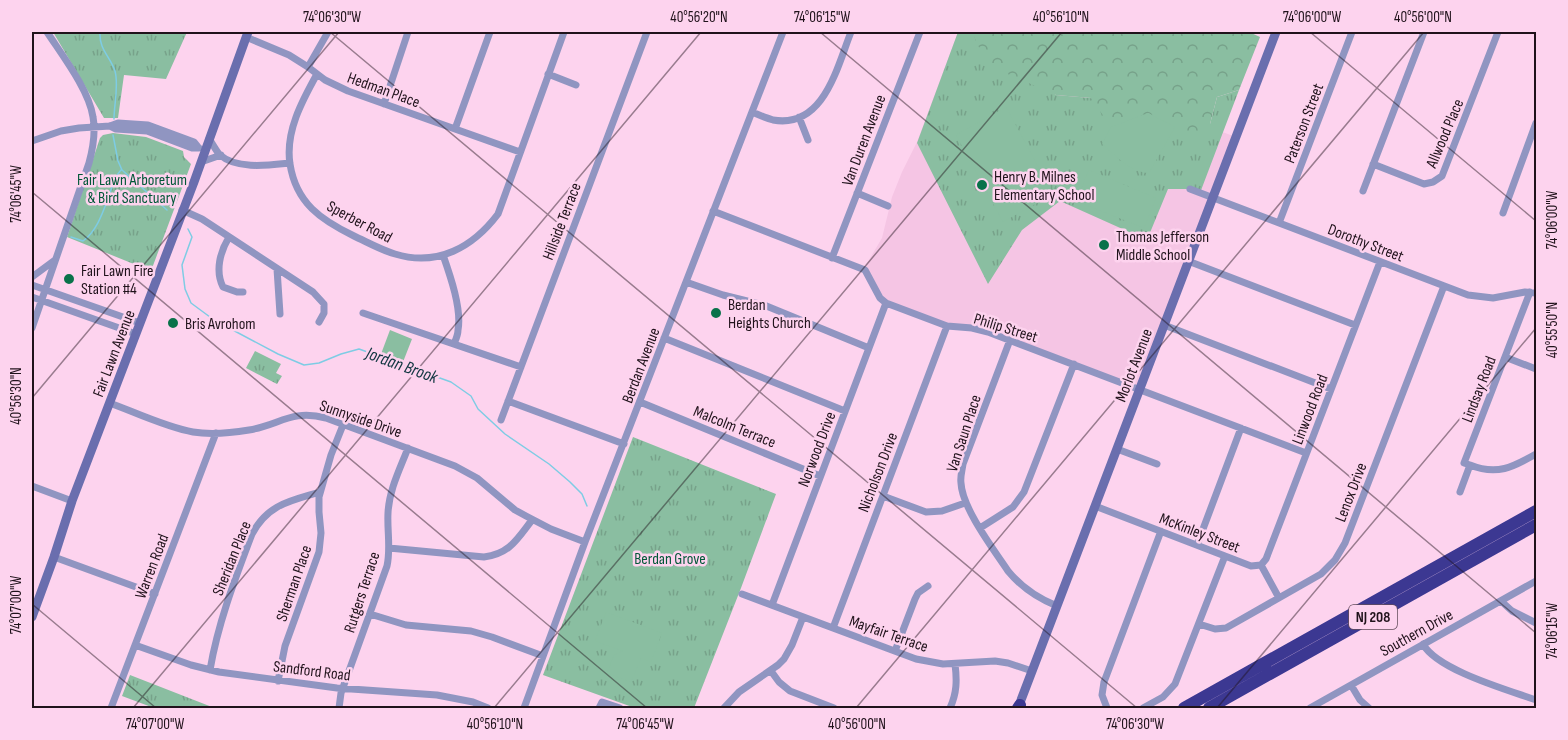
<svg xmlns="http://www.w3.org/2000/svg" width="1568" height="740" viewBox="0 0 1568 740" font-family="'Sofia Sans Condensed',sans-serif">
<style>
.built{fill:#f5c5e4}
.grass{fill:url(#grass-tufts)}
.forest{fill:url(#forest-crowns)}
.garden{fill:#8abea1}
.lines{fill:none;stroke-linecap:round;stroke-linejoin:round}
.stream{stroke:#7ecce4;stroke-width:1.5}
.street{stroke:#9095c1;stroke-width:7}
.secondary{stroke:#6a6eae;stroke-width:9}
.highway{stroke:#3c3892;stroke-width:12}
.ticks{fill:none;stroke:#20121b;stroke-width:1.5;stroke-opacity:0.45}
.poi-dot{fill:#09724a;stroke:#fdd3ee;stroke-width:2}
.labels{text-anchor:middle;stroke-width:5;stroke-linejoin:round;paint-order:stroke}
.shield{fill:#fdd3ee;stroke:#624c5a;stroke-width:1.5}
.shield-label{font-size:15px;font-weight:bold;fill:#20121b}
.street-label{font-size:16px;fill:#20121b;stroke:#fdd3ee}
.poi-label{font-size:16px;fill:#20121b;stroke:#fdd3ee;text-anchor:start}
.park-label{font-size:16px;fill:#005737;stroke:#fdd3ee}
.water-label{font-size:18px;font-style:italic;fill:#113641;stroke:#fdd3ee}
.neatline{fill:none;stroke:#20121b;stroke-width:2}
.ticks-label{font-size:15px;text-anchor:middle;fill:#20121b}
</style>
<defs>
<pattern id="grass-tufts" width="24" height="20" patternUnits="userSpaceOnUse" patternTransform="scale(1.5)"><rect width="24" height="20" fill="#8abea1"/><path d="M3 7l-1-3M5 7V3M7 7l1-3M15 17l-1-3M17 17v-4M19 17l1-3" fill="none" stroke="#77a28a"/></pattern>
<pattern id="forest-crowns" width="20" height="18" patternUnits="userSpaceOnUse" patternTransform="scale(1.5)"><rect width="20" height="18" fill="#8abea1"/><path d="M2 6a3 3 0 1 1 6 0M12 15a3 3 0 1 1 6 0" fill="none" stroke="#77a28a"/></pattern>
</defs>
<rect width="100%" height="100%" fill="#fdd3ee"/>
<!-- built -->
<path class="built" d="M958,32L1103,88L1236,137L1140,390L980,329L955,327L886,303L865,270L866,265L882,238L892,197L902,172L917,142Z"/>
<!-- grass -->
<path class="grass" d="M53,32H187L166,79L124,75L118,118H104Z
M958,32H974H972L1056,95L1091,98L1148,113L1210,124L1217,97L1239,90L1200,193L1190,189H1168L1147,240L1060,201L1022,230L988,284L917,143Z
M113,133L146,137L183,151L184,157L191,164L151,271L67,237L100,138L103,135Z
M255,351L281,364L276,373L282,376L277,384L246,368Z
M633,437L776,494L741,588L694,708H635L543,675Z
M130,675L212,707L228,708H154L122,696Z"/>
<!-- forest -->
<path class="forest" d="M972,32H1249L1260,37L1239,90L1217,97L1210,124L1193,136L1148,113L1111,127L1091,98L1056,95L987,65Z"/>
<!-- garden -->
<path class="garden" d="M1006,107L1053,194L1003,222L956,135Z
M1148,113L1175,127L1149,173C1130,172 1116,156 1102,144L1111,127Z
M1089,170L1156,198L1144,228L1076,201Z
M390,330L412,339L403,362L381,354Z
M606,612L662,633L651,662L641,658L631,682L607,673L614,655L623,651L595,641Z"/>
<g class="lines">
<!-- stream -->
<path class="stream" d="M100,32C99,50 110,56 115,71C119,86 114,104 114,119
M113,135L118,161L122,170L167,210
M188,229L192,237L182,265L185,289L191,303L214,320L278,354L304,365L319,363L341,354L359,349L451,382L471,396L478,409L505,434L549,464L570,482L582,494L587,506
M71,237L83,241C97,231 103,212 109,196C112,187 114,177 121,170"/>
<!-- street -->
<path class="street" d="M246,37L289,55L308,67L325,80L348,91L520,152
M308,67L328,32
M317,74C302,101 285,132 290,164C296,203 321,220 354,236C367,242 381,250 395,254C438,267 473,247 498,214L564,32
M548,74L576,85
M384,104L408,32
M752,112C759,115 766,118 773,120C824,129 837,67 851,32
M799,117L808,140
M110,126L116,129L147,131L192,148H199
M455,129L490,32
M209,139C213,144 216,151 220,155C237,170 270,165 290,163
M32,141L61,131L79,128L110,126L118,123L148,125L194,142L198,147
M201,162L221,155
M1373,164L1424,184L1433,182L1442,176L1498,32
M1190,189L1468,295L1493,298L1525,292L1536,293
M1363,191L1424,32
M857,193L888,206
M182,210L202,219L313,292L324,304V313L319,322
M713,211L865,270L880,298L886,303L947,326L972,328L988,332L1306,453
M1503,213L1536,123
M1279,223L1352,32
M229,237C220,252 215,271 223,287L237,292H243
M443,255C450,275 462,309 458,330C458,335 456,339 454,344
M832,258L920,32
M1188,261L1355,325
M277,269L280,314
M32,277L55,260
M686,282L723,295L764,305L869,348
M32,285L140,323
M32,297L136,334
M363,313L521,367
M1164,325L1331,389
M32,328L89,163C93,148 96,133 93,117C89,90 62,55 47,32
M664,338L845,411
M1010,340L963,464C962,471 960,477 961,483C962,508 994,550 1008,571C1022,588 1037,598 1057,606
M1505,357L1536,369
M508,401L624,444
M640,402L820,476
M110,403C134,412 168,428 193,432C211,435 231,433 249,430C280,425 291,409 326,418L455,466L477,478L515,510L526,516L551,529L585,542
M501,420L647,32
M1117,449L1157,464
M1470,465C1497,476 1513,467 1536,454
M32,486L72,501
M1460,492L1470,465L1464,463L1530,292
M883,496L926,512L942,511L965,503
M1095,506L1251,566L1261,565
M980,528L1013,507L1024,492L1074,364
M1197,545L1241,428
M389,548L484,557C510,554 518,538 532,520
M54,557L155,594
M1261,565L1266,559L1380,262
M1261,565L1279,598
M742,594L916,659L943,664L995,661L1008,663L1032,671
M1501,601L1512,611L1536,623
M772,605L886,303
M370,614L406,625L471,631L492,637L543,656
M1199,624L1215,629L1226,628L1321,574L1335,560L1345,543L1444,286
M833,628L947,326
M1423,644C1437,670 1508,690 1536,700
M135,645L191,665L219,672L337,688L437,695L473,702L488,708
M895,651L915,599L918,593L928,586
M210,670C218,623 235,579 252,534C268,504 290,501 320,492
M771,671L779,682L790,691L834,708
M278,681L285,646L319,552L321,533L319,512V497L331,455L343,425
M1351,685L1360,700L1369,708
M111,708L216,433
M339,708L341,693L387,566C391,548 387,531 388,513C389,490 400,469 408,448
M524,708L585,542L783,32
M599,708L602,702L620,708
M724,708L739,692L778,665L784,659L792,645L803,617
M950,708C957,693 957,680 955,664
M1107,708L1102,695L1104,682L1161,531
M1143,708L1163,697L1175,684L1225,556
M1310,708L1536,581"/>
<!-- secondary -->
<path class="secondary" d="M32,617L54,557L72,501L194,182L248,32
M1018,708L1276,32"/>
<!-- highway -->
<path class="highway" d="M1018,708L1020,705
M1184,708L1536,511
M1209,708L1536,525"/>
</g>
<!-- ticks -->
<path class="ticks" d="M330,32L1137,708M820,32L1536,633M1310,32L1536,221M32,192L647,708M32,398L339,32M32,604L156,708M133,708L701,32M494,708L1062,32M856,708L1424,32M1217,708L1536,328"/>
<!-- markers -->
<g class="poi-dot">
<circle cx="982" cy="185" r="6"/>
<circle cx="1104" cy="245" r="6"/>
<circle cx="69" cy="279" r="6"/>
<circle cx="716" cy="313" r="6"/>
<circle cx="173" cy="323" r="6"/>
</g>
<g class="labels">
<!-- shield labels -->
<rect class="shield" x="1349" y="605" width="48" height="24" rx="4.5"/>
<g class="shield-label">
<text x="1373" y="622">NJ 208</text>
</g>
<!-- street labels -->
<g class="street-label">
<text transform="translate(384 89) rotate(20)" y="6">Hedman Place</text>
<text transform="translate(1303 123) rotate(-69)" y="6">Paterson Street</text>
<text transform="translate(1444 133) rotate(-67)" y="6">Allwood Place</text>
<text transform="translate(863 140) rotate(-69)" y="6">Van Duren Avenue</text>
<text transform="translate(360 221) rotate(28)" y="6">Sperber Road</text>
<text transform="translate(561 221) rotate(-69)" y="6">Hillside Terrace</text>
<text transform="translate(1366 242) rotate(21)" y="6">Dorothy Street</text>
<text transform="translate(1006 327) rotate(17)" y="6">Philip Street</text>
<text transform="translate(113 353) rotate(-69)" y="6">Fair Lawn Avenue</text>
<text transform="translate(640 365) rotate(-69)" y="6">Berdan Avenue</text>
<text transform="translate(1133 365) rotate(-69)" y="6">Morlot Avenue</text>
<text transform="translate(1478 389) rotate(-69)" y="6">Lindsay Road</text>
<text transform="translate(1309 409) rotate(-69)" y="6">Linwood Road</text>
<text transform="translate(361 418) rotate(19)" y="6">Sunnyside Drive</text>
<text transform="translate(735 426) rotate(22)" y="6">Malcolm Terrace</text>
<text transform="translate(963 433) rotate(-72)" y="6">Van Saun Place</text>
<text transform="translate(816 449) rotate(-69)" y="6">Norwood Drive</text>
<text transform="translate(877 472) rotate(-69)" y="6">Nicholson Drive</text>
<text transform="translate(1350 492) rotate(-69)" y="6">Lenox Drive</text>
<text transform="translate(1200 532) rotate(21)" y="6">McKinley Street</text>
<text transform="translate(231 558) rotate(-68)" y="6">Sheridan Place</text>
<text transform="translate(151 566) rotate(-69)" y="6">Warren Road</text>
<text transform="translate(293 583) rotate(-71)" y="6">Sherman Place</text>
<text transform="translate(361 592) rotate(-72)" y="6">Rutgers Terrace</text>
<text transform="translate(1416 632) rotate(-29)" y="6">Southern Drive</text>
<text transform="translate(889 633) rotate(19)" y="6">Mayfair Terrace</text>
<text transform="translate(312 670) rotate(7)" y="6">Sandford Road</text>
</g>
<!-- poi labels -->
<g class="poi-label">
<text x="994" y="182">Henry B. Milnes<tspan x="994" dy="18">Elementary School</tspan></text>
<text x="1116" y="242">Thomas Jefferson<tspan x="1116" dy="18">Middle School</tspan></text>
<text x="81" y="276">Fair Lawn Fire<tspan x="81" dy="18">Station #4</tspan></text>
<text x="728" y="310">Berdan<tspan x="728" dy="18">Heights Church</tspan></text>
<text x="185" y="329">Bris Avrohom</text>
</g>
<!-- park labels -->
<g class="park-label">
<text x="132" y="185">Fair Lawn Arboretum<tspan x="132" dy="18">&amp; Bird Sanctuary</tspan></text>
<text x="670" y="564">Berdan Grove</text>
</g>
<!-- water labels -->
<g class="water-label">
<text transform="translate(402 365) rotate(20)" y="6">Jordan Brook</text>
</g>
</g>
<!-- border -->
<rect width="1568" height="740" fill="none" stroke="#fdd3ee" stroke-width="66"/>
<rect x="33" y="33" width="1502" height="674" class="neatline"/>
<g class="ticks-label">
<text x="332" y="22">74°06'30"W</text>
<text x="699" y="22">40°56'20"N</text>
<text x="822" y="22">74°06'15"W</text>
<text x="1061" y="22">40°56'10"N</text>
<text x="1312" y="22">74°06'00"W</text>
<text x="1423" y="22">40°56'00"N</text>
<text transform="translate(16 194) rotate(-90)" y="5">74°06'45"W</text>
<text transform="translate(1552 220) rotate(-90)" y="5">74°06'00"W</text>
<text transform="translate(1552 330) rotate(-90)" y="5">40°55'50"N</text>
<text transform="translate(16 396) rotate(-90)" y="5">40°56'30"N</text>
<text transform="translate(16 605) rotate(-90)" y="5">74°07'00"W</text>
<text transform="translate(1552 631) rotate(-90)" y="5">74°06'15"W</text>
<text x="155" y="729">74°07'00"W</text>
<text x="495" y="729">40°56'10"N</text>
<text x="645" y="729">74°06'45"W</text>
<text x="857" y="729">40°56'00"N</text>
<text x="1135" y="729">74°06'30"W</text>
</g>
</svg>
